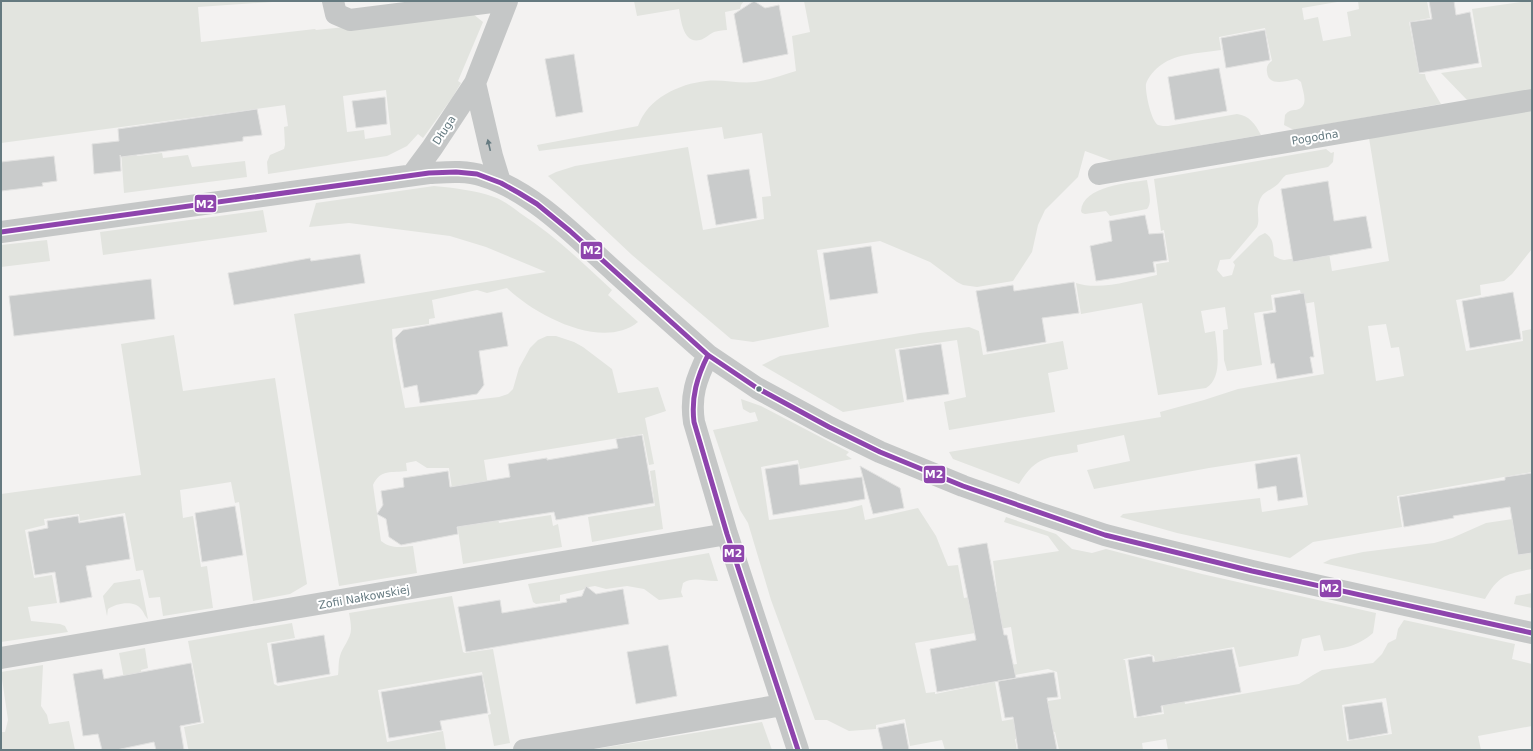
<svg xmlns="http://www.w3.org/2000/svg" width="1533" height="751" viewBox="0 0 1533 751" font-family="'DejaVu Sans',sans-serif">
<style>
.green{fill:#e2e4df;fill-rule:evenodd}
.building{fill:#c9cbcb;stroke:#e2e2e1}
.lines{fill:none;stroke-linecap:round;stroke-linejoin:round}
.minor{stroke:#c5c7c7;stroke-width:22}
.bus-1-casing{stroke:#fff;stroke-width:8}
.bus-1{stroke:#8e44ad;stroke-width:5}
.oneway{fill:#657a80}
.bus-dot{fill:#657a80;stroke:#fff;stroke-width:1.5}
.labels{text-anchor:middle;stroke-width:4;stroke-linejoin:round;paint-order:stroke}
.street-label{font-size:11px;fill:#657a80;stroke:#fff}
.line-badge{stroke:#fff;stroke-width:1.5}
.badge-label{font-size:11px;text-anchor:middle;font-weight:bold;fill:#fff}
</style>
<rect width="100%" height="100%" fill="#f3f2f1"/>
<!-- green -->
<path class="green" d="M1,1H287L198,7L201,42L315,29L316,30L473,14L483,22L458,81L461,83L452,98L423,138L418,134L407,146L387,156L268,174L267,162L270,155L284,149L285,145L284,127L288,126L285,105L1,143ZM386,90L391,135L365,139L364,130L347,132L343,96Z
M634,1H744L741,5L740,9L725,12L727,30C722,30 718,31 714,32C709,34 705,39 700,40C683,44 681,20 679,9L637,16Z
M804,1H1343L1302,8L1304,20L1318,17L1323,41L1351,36L1347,12L1359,9L1358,1H1427L1430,18L1409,22L1419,74H1425L1426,79L1441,104L1294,130L1284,125L1285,115C1288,111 1291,110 1296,110C1310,107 1303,92 1301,82L1297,79C1287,81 1268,87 1267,72C1266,67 1268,63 1272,61L1265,28L1219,37L1221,50C1202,53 1177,53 1161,65C1155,69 1148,77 1146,84C1145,92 1151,121 1158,125C1161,126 1165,126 1168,126L1237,114C1250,116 1255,124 1261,135L1112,161L1085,151L1078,177L1045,210L1038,225L1032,252L1013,281L977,287L963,285L957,282L930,262L880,241L817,250L829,327L753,342L731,339L632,255L548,176L556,172L575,166L688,147L703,230L764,219L762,197L771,196L762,133L724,139L722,127L539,151L537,145L638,126C648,98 679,84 706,81C722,79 739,84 755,82C769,80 783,75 796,71L792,36L810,32Z
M1527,1H1532V90L1468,101L1441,73L1482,67L1472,9Z
M1532,109V249L1512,274L1504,281L1480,285L1481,295L1456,300L1466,351L1523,341L1522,331L1532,329V472L1397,496L1402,527L1313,542L1290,558L1177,533L1120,517L1123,514L1260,498L1262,512L1308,505L1300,454L1209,468L1094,489L1087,470L1130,461L1124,435L1077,445L1078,452C1047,458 1037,455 1019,484L953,459L949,452L1161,417L1160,412L1204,400L1238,389L1324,374L1314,302L1303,304L1300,290L1271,295L1273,310L1254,313L1262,365L1227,371L1224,360L1223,330L1228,329L1225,307L1201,311L1205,333L1215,331C1217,349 1223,378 1206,388L1158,395L1142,303L1081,314L1076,283C1100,291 1133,280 1157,275L1156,264L1169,262L1164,230L1161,231L1154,179L1326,149L1331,153L1334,152L1333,162L1328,167L1286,175C1282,178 1281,181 1278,184C1268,193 1261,190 1258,207C1257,214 1260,220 1257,227L1230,259L1220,260L1217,270L1223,277L1232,275L1235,265L1233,262L1259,236L1265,233C1274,238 1273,247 1274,256L1280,259L1284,260L1329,253L1332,271L1389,261L1369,138ZM1386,324L1391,348L1399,347L1404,376L1376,381L1368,326Z
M135,149L137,156L162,153L163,158L188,155L192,167L245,161L247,177L124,193L121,150Z
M1147,180C1148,189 1153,202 1147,209L1110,216L1106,211L1085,214L1082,213L1081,211C1083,186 1128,183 1147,180Z
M434,186C454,188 474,190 494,197C503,200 512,207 520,213C554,235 583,263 612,290L608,295L638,322C602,351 535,315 507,288L487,293L477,290L432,300L435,318L429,319V324L392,329L393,346L405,408L499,397L508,394L513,389L519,368L530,348L538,340L547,336H556L574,342L583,347L612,369L618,393L658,387L666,411L645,418L654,464L649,465L643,434L484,460L489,492L494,498L499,523L551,515L553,526L558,524L562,547L463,564L449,468H427L416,461L406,463L407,471C392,473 380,469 373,485L381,541C391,549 400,547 413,546L417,573L339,586L294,314L546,272L486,247L450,236L349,223L309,227L316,203Z
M263,210L267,232L103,255L100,232Z
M47,240L50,261L1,267V245Z
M969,327L979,331L983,355L1063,341L1068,369L1048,373L1055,412L949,430L944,402L966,397L957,340L895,349L904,402L843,412L762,365L780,356L920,333Z
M174,335L183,391L275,378L307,584L290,594L253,601L239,502L235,503L231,482L180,490L183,518L193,516L201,567L207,566L213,608L163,616L160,597L149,598L143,570L136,571L125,513L80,521L79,514L44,519L45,525L25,530L34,578L52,575L57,603L28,607L31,621L60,624L65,626L68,632L1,642V494L141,475L121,344Z
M741,399L761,406L849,452L846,455L852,459L800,469L798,460L761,467L769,520L847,509L862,505L865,520L918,508L936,536L948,566L958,565L964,598L997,592L993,561L1059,551L1048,536L1004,522L1006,517L1056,534L1072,549L1092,553L1106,549L1202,574L1376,613L1373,633C1357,647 1344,648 1324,651L1320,635L1302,639L1298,656L1239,667L1234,647L1177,657L1185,704L1299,684L1313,675L1322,670L1373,663L1382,654L1388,643L1396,639L1398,629L1404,620L1515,644L1512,659L1532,664V726L1478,736L1481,750H1168L1166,739L1142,743L1143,750H1059L1055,732L1015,739L1017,750H945L942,740L910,746L905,719L876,725V729L849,731L827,720H815L771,600L748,523L740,510L713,430L758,421L755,412L750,413L743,409ZM1011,627L1017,664L979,670L982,681L1048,669L1057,672L1061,699L1035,703L1037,715L1002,721L995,682L935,694V692L926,693L915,643ZM1149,654L1154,656L1164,714L1134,718L1125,660H1123L1124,659ZM1386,698L1392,734L1347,741L1342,705Z
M655,470L663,529L592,542L588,517L655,506L650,471Z
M1532,516V569C1506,574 1499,575 1485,599L1323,563L1331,559L1363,552L1434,543L1452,538L1486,523Z
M709,553L718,581C705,582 694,576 683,583L681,592L683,597L659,600L644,589L627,586L606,589L595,586L589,587L582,590L560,595V601L536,604L533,602L528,584Z
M140,579L148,619C145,617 144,612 141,609C134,600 117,603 108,609L107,616L103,596L114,583Z
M1532,593V608L1514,604L1516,596Z
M452,596L463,652L465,653L493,649L510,743L494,746L488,715L491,714L482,672L378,690L387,742L443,731L446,750H189L188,748L184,727L204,723L188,641L292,623L295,638L267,643L274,684L278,686L338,675C339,669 338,663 340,656C342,647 351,639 351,629C351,624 350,618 349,613Z
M145,648L148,668L141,670L148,707L130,709L119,653Z
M43,665L41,706L47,715L49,724L69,721L75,750H1V732H5L8,720L1,672Z
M762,722L772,750H589Z"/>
<!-- building -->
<path class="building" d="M754,1L765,8L779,5L788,54L743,63L734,14Z
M1429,1H1454L1456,15L1470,12L1479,63L1419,73L1410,22L1432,19Z
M1265,30L1270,60L1226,68L1221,38Z
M574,54L583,112L556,117L545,59Z
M1219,68L1227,111L1175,120L1168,77Z
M385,97L387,124L356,128L352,101Z
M257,109L262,135L243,137V141L121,157L120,155L121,171L94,174L92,144L119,141L118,129Z
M54,156L57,181L42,183L43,186L1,191V162Z
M749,169L757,218L716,225L707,175Z
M1328,181L1334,221L1366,216L1372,248L1293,262L1281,189Z
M1145,215L1149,234L1163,233L1167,260L1153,262L1155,272L1096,281L1090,246L1112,241L1109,221Z
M871,246L878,293L830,300L823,253Z
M360,254L365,283L234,305L228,273L310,258L311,261Z
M151,279L155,319L14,336L9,296Z
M1074,282L1079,313L1042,318L1046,342L987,352L976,291L1013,285L1014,291Z
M1513,292L1521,339L1470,348L1462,301Z
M1304,293L1314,357H1310L1313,373L1277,379L1274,363L1271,364L1263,314L1276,312L1274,298Z
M502,312L508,346L479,351L484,385L477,394L420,403L417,385L404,388L395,338L403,330Z
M941,344L949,394L907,400L899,350Z
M642,435L654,503L556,520L554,512L457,527L458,534L401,545L389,537L386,519L377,514L383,505L381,491L404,487L403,478L448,471L450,487L510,477L508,464L547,458V460L618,448L616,439Z
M1297,457L1303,497L1278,501L1276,486L1258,489L1255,464Z
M798,464L800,485L862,477L865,499L773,515L765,469Z
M860,466L900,488L904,508L873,514Z
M1532,473V553L1518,555L1510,507L1453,516L1454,518L1404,527L1399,497L1505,480V477Z
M235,506L243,555L202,562L195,513Z
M78,516L79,523L123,516L130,559L86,566L92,597L60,603L55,572L35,575L28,532L48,528L47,521Z
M987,543L1004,635H1007L1016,678L937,692L930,649L976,640L958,548Z
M586,586L596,594L623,589L629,624L466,652L458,607L500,600L502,613L567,602L566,599L582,596Z
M324,635L330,674L277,683L271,644Z
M668,645L677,696L636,704L627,652Z
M1232,649L1241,692L1161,706L1162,712L1137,717L1128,660L1152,656L1153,662Z
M191,663L201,722L180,726L184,750H156L154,742L116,750H102L98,734L83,736L73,674L102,669L104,679Z
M1054,672L1058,697L1047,698L1057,750H1018L1013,717L1005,718L998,681Z
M482,675L488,713L440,721L442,730L389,738L381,692Z
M1382,702L1388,733L1349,740L1344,707Z
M904,723L909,750H883L878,728Z"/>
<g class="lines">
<!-- minor -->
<path class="minor" d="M333,1L336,14L350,20L500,1
M475,83L492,156L500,182
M1099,174L1532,100
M412,175L432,148L475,83L507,1
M1,232L429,173C447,172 466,170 483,176C533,191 577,238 615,272C646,300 677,328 708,355L757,388L829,427L880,452L963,486L1039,513L1105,535L1136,543L1252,571L1532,633
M708,355C696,379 690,396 694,422L727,534L798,750
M1,658L727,534
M524,750L782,705"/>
<defs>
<path id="bus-1" d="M1,232L429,173L456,172L477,174L501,183L519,193L537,204L570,231L708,355L757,388L829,427L880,452L963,486L1105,535L1252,571L1532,633
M708,355C697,377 691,397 694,422L727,534L798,750"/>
</defs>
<!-- bus-1 casing -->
<use href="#bus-1" class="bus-1-casing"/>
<!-- bus-1 -->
<use href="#bus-1" class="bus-1"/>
</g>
<!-- one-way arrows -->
<defs><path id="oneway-solid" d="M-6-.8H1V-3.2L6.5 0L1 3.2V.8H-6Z"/></defs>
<use class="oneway" href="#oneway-solid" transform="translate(489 145) rotate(-103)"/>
<!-- markers -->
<circle class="bus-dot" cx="759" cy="389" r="3.5"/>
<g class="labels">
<!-- street labels -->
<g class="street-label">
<text transform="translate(444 130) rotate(-57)" y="4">Długa</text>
<text transform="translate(1315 137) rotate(-9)" y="4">Pogodna</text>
<text transform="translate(364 597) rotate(-10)" y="4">Zofii Nałkowskiej</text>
</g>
</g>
<g class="line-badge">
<rect x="194" y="194" width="23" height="19" rx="4" fill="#8e44ad"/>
<rect x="580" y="241" width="23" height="19" rx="4" fill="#8e44ad"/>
<rect x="923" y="465" width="23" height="19" rx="4" fill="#8e44ad"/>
<rect x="722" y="544" width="23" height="19" rx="4" fill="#8e44ad"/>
<rect x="1319" y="579" width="23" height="19" rx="4" fill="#8e44ad"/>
</g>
<g class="badge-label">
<text x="205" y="208">M2</text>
<text x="592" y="254">M2</text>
<text x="934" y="478">M2</text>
<text x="733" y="557">M2</text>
<text x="1330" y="592">M2</text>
</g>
<!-- border -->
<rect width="1533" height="751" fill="none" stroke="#657a80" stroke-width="4"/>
</svg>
